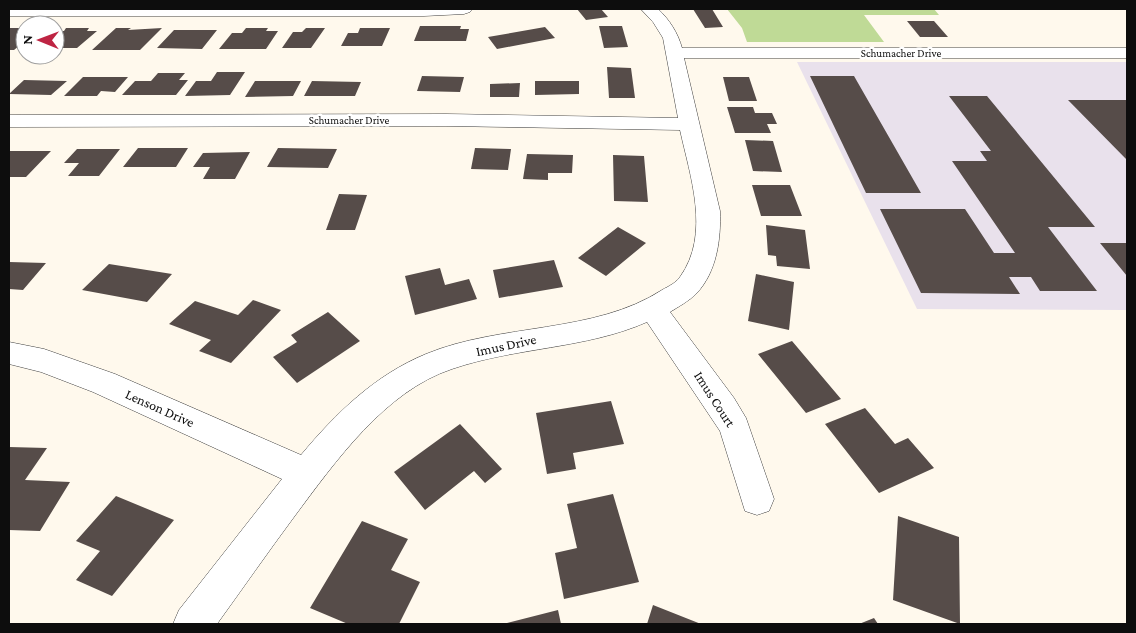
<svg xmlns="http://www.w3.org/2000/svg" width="1136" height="633" viewBox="0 0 1136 633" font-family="'Crimson Pro',serif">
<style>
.industrial{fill:#e9e1ec}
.forest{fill:#bfda96}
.building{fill:#564c49}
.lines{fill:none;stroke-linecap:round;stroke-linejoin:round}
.minor-casing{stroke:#404040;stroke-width:1}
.minor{fill:#fff;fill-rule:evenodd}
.labels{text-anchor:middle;stroke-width:5;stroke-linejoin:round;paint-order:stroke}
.far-street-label{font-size:11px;fill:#0d0d0d;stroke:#fff}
.street-label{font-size:14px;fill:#0d0d0d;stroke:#fff}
</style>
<rect width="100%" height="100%" fill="#fff9ed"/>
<!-- industrial -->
<path class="industrial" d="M797,62H1127V310L917,309Z"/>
<!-- forest -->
<path class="forest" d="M727,9H934L939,15H864L884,42H747L742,28Z"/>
<!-- building -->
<path class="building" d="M577,9H601L608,17L586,20Z
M693,9H712L723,27L705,28Z
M907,21H934L948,37H920Z
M420,26H461L460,29H469L466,41H414Z
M599,26H622L628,47L604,48Z
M545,27L555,38L497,49L488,37Z
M9,28H25V41L14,50H9Z
M66,28H89L87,31H97L77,48H55V31H64Z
M116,28H131L128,30L162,28L140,50H92Z
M246,28H268L266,31H278L266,49H219L232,33H242Z
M306,28H325L311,48H282L293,32H302Z
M360,28H390L382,46H341L348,33H358Z
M174,30H217L202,49L157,48Z
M607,67L631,68L635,98H609Z
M217,72H245L230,95L185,96L196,81H211Z
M158,73H185L179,80H188L176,95H122L135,81H151Z
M422,76L464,77L460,92L417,91Z
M810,76H854L921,193H866Z
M83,77H128L115,92L101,91L97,96H64Z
M723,77H749L757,101H729Z
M24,80L67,81L51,95L9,94Z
M255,81H301L293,96L245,97Z
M312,81L361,82L355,96H304Z
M535,81H579V94L535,95Z
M520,83L519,97H490V84Z
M949,96H987L1095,227H1048L1097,291H1040L1031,277H1009L1020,294L921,293L880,209H965L994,253H1015L952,161H987L980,151H991Z
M1068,100H1127V160Z
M727,107H753L755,113H772L777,124H767L771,133H735Z
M745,140L773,141L782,172L753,171Z
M138,148H188L176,167H123Z
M278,148L337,149L328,168L267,167Z
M475,148L511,149L508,170L471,169Z
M77,149H120L99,176H68L79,163H64Z
M9,151H51L26,177H9Z
M250,152L235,179H203L210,167H193L203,153Z
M527,154L573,155L572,173H548V180L523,179Z
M613,155L644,156L648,202L614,201Z
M752,185H790L802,216H761Z
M339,194L367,195L355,230H326Z
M766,225L805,230L810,269L777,266L776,256L768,255Z
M618,227L646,243L606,276L578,258Z
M1100,243H1127V276Z
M554,260L563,287L499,298L493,270Z
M9,262L46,263L23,290L9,289Z
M109,264L172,274L147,302L82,290Z
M440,268L445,285L469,279L477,299L415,315L405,276Z
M756,274L794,282L789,330L748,321Z
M253,300L281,310L231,363L199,351L211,340L169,324L195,301L238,315Z
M328,312L360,341L297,383L273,357L297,342L291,335Z
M792,341L841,399L806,413L758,354Z
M611,401L624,444L573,453L576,469L547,474L536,413Z
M865,408L895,444L908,438L934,468L879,493L825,424Z
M460,424L502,469L485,483L474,471L425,510L394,472Z
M9,447L47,448L25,480L70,482L40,531L9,530Z
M613,494L639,582L564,599L555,553L577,548L567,504Z
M116,496L174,520L112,596L76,580L100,551L76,541Z
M898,516L959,537L960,624L893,600Z
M362,521L408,539L391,570L420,582L399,624H348L310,608Z
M653,605L701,624H647Z
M558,610L561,624H503Z
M874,618L878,624H859Z"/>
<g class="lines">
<defs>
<path id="minor" d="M9,9H472L470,12L464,14L424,16H9Z
M641,9H658C669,19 678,33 682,48H1127V58H684L720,211C721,239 717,272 696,294C689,301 678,307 670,312L734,398L746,418L774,499L769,511L757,515L745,511L720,431L647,322C586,349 516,347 452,369C385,391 335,462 294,517C268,552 243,588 217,624H173L179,610L282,479L93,392L41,372L9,364V342L44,349L115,374L301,455C336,413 375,375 426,354C501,323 594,334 662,290C669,286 676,283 680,277C711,234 690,176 680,130L446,126L9,127V115L446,114L678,118L663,38L653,22Z"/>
</defs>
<!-- minor casing -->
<use href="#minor" class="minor-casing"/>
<!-- minor -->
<use href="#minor" class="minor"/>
</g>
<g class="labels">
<!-- far-street labels -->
<g class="far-street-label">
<text x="901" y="57">Schumacher Drive</text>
<text x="349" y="124">Schumacher Drive</text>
</g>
<!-- street labels -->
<g class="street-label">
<text transform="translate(506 345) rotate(-12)" y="5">Imus Drive</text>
<text transform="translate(715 399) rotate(57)" y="5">Imus Court</text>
<text transform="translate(160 408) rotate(24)" y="5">Lenson Drive</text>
</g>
</g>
<!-- border -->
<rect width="1136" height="633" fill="none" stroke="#0d0d0d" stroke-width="20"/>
<!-- north arrow -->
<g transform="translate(40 40) rotate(271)"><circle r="24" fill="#ffffff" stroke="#9e9e9e"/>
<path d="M0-4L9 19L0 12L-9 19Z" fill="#be2443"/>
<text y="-8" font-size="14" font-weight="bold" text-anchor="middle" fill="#0d0d0d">N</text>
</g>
</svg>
